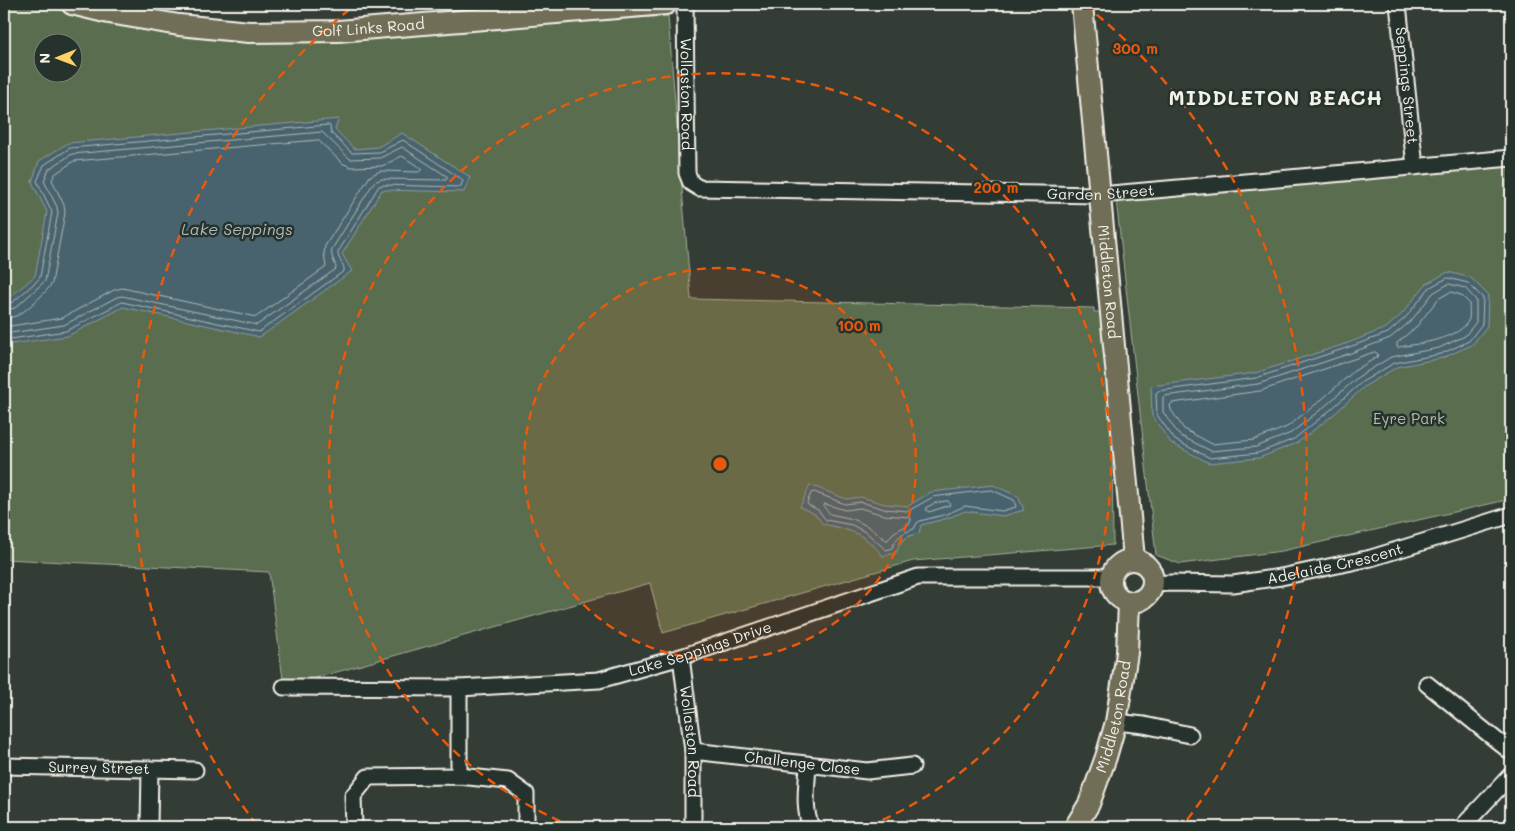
<svg xmlns="http://www.w3.org/2000/svg" width="1515" height="831" viewBox="0 0 1515 831" font-family="Mali,sans-serif">
<style>
.green{fill:#5a6d50;stroke:#a7af9c;fill-rule:evenodd}
.water{fill:#48646e;stroke:#8d9c9f}
.lines{fill:none;stroke-linecap:round;stroke-linejoin:round}
.shore{stroke:#afb9b7;stroke-width:1}
.minor-casing{stroke:#f4f1e8;stroke-width:19}
.major-casing{stroke:#f4f1e8;stroke-width:24}
.minor{stroke:#26332d;stroke-width:15}
.major{stroke:#716e59;stroke-width:20}
.ring{fill:none;stroke:#e8590c;stroke-width:2.5;stroke-dasharray:9 6}
.labels{text-anchor:middle;stroke-width:5;stroke-linejoin:round;paint-order:stroke}
.street-label{font-size:15px;fill:#f4f1e8;stroke:#26332d}
.park-label{font-size:15px;fill:#b6bcab;stroke:#26332d}
.water-label{font-size:16px;font-style:italic;fill:#afb9b7;stroke:#26332d}
.district-label{font-size:20px;font-weight:bold;letter-spacing:1px;fill:#f4f1e8;stroke:#26332d}
.centre{fill:#e8590c;stroke:#26332d;stroke-width:2.5}
.ring-label{font-size:15px;text-anchor:middle;font-weight:bold;fill:#e8590c;stroke:#26332d;stroke-width:5;stroke-linejoin:round;paint-order:stroke}
</style>
<rect width="100%" height="100%" fill="#343c36"/>
<filter id="ink" filterUnits="userSpaceOnUse"><feTurbulence type="fractalNoise" baseFrequency=".02" numOctaves="2"/><feDisplacementMap in="SourceGraphic" scale="10" xChannelSelector="R" yChannelSelector="G"/><feConvolveMatrix kernelMatrix="1 2 1 2 8 2 1 2 1" color-interpolation-filters="sRGB"/></filter>
<g filter="url(#ink)">
<!-- green -->
<path class="green" d="M4,4H41L109,24L252,43L668,16L691,299L1094,308V312H1111L1113,545L913,561L663,633L650,583L284,687L269,572L4,559ZM42,42H72V72H42Z
M237,4H469L386,10Z
M1511,166V499L1282,551L1180,564L1156,555L1116,199Z"/>
<!-- water -->
<path class="water" d="M339,119L335,129L354,149L378,147L402,133L470,177L464,192L382,190L342,254L352,271L260,337L123,307L68,336L4,345V299L9,298L35,276L47,212L32,182L39,161L68,143Z
M1448,272L1471,278L1488,295L1487,326L1472,345L1442,358L1397,367L1365,386L1332,416L1297,443L1259,458L1209,463L1171,443L1152,416L1151,386L1255,373L1348,343L1386,328L1402,314L1426,284Z
M810,485L846,499L861,497L885,504L908,506L931,492L993,485L1018,496L1024,510L1003,516L965,511L948,518L921,525L919,533C905,537 901,539 896,553L883,556C864,533 851,530 823,524L815,514L800,507Z"/>
<g class="lines">
<!-- shore -->
<path class="shore" d="M1448,278L1468,283L1483,298L1482,324L1469,341L1441,354L1394,363L1362,382L1328,412L1294,439L1258,453L1210,458L1175,440L1157,415L1156,393L1158,391L1256,378L1349,347L1388,333L1406,317L1429,288Z
M1449,284L1465,288L1476,300V322L1465,336L1439,348L1391,357L1358,377L1324,407L1291,433L1256,447L1211,451L1179,435L1163,412V398L1164,396L1258,384L1351,353L1390,338L1411,321L1433,293Z
M1451,292L1461,295L1469,303C1469,308 1470,315 1469,319C1462,339 1417,344 1399,347H1397V343L1417,326L1438,299Z
M4,304L13,302L38,280L40,277L52,212L37,181L44,165L70,148L328,125L330,126L331,133L352,153L380,152L403,140L463,180L461,186L459,187L383,185L379,186L338,252C337,259 345,264 344,271L259,332L122,302L66,331L4,340
M4,310L15,308L45,281L58,213L57,207L44,181L49,169L72,154L322,132L350,159L380,158L402,147L448,177L446,180L382,179L374,182L332,249C330,258 336,262 336,269L257,325L122,296L117,297L64,325L4,334
M4,318C8,318 12,317 16,316C24,313 48,291 52,283L65,213L64,205L52,180L55,174L74,161L318,140L342,163L351,167L382,166L402,156L422,169L419,172L380,171L370,176L325,246L324,254L326,267L256,317L122,288L114,290L62,318L4,327
M1375,352L1378,354L1377,357L1354,371L1320,401L1287,427L1254,440L1212,444L1184,429L1171,410L1170,405L1172,403L1260,391Z
M992,490L1014,500L1016,507L1002,511L965,506L947,514L920,521L917,523L914,529C902,533 897,536 892,548L886,550L867,533L852,525L826,520L818,510L808,505L807,503L811,493L814,492L845,504L861,502L884,509L908,511L933,497Z
M948,501L950,505L929,512L926,510L927,507L935,503Z
M825,504L845,510L860,508L884,515L910,517L911,520L909,524L893,533L888,540H886L869,527L853,519L830,514L824,507Z"/>
<defs>
<g id="minor">
<path id="s1" d="M685,4L687,173L691,183L699,188L1100,195L1511,158"/>
<path id="s2" d="M1398,4L1415,167"/>
<path id="s3" d="M1153,584L1171,583L1233,584L1281,577L1371,558L1511,515"/>
<path id="s4" d="M681,657L693,751V827"/>
<path d="M1427,684L1511,752"/>
<path id="s5" d="M284,687L459,688L599,680L681,657L918,577H1111"/>
<path d="M459,688V776"/>
<path d="M1116,722L1144,725L1190,735"/>
<path id="s6" d="M693,751L867,771L912,766"/>
<path d="M808,765C807,785 803,808 811,827"/>
<path id="s7" d="M4,766L195,770"/>
<path d="M149,827L150,769"/>
<path d="M354,827L353,796L368,777L459,776L508,781L526,794V827"/>
<path d="M1462,827L1511,775"/>
</g>
<g id="major">
<path id="s8" d="M72,4L109,13L179,25L249,32L338,31L666,4"/>
<path id="s9" d="M1082,4L1134,559"/>
<circle cx="1132" cy="581" r="21"/>
<path id="s10" d="M1075,827L1089,804L1106,757L1116,722L1127,653L1129,602"/>
</g>
</defs>
<!-- minor casing -->
<use href="#minor" class="minor-casing"/>
<!-- major casing -->
<use href="#major" class="major-casing"/>
<!-- minor -->
<use href="#minor" class="minor"/>
<!-- major -->
<use href="#major" class="major"/>
</g>
</g>
<!-- distance rings -->
<circle cx="720" cy="464" r="196" fill="#e8590c" fill-opacity=".12"/>
<g class="ring">
<circle cx="720" cy="464" r="196"/>
<path d="M574 827A391 391 0 1 1 866 827"/>
<path d="M257 825A587 587 0 0 1 355 5M1085 5A587 587 0 0 1 1183 825"/>
</g>
<g class="labels">
<!-- street labels -->
<g class="street-label">
<text dy="5" stroke="none"><textPath href="#s8" startOffset="299">Golf Links Road</textPath></text>
<text dy="5" stroke="none"><textPath href="#s2" startOffset="82">Seppings Street</textPath></text>
<text dy="5" stroke="none"><textPath href="#s1" startOffset="90">Wollaston Road</textPath></text>
<text dy="5" stroke="none"><textPath href="#s1" startOffset="591">Garden Street</textPath></text>
<text dy="5" stroke="none"><textPath href="#s9" startOffset="279">Middleton Road</textPath></text>
<text dy="5" stroke="none"><textPath href="#s3" startOffset="184">Adelaide Crescent</textPath></text>
<text dy="5" stroke="none"><textPath href="#s5" startOffset="421">Lake Seppings Drive</textPath></text>
<text dy="5" stroke="none"><textPath href="#s10" startOffset="118">Middleton Road</textPath></text>
<text dy="5" stroke="none"><textPath href="#s4" startOffset="85">Wollaston Road</textPath></text>
<text dy="5" stroke="none"><textPath href="#s6" startOffset="110">Challenge Close</textPath></text>
<text dy="5" stroke="none"><textPath href="#s7" startOffset="95">Surrey Street</textPath></text>
</g>
<!-- park labels -->
<g class="park-label">
<text x="1409" y="424">Eyre Park</text>
</g>
<!-- water labels -->
<g class="water-label">
<text x="237" y="235">Lake Seppings</text>
</g>
<!-- district labels -->
<g class="district-label">
<text x="1276" y="105">MIDDLETON BEACH</text>
</g>
</g>
<circle cx="720" cy="464" r="8" class="centre"/>
<g class="ring-label">
<text x="1135" y="54">300 m</text>
<text x="996" y="193">200 m</text>
<text x="859" y="331">100 m</text>
</g>
<!-- margin -->
<rect width="1515" height="831" fill="none" stroke="#26332d" stroke-width="20"/>
<rect x="10" y="10" width="1495" height="811" fill="none" stroke="#f4f1e8" stroke-width="2" filter="url(#ink)"/>
<!-- north arrow -->
<g transform="translate(58 58) rotate(269)"><circle r="24" fill="#26332d" stroke="#787f78"/>
<path d="M0-4L9 19L0 12L-9 19Z" fill="#ffd166"/>
<text y="-8" font-size="14" font-weight="bold" text-anchor="middle" fill="#f4f1e8">N</text>
</g>
</svg>
